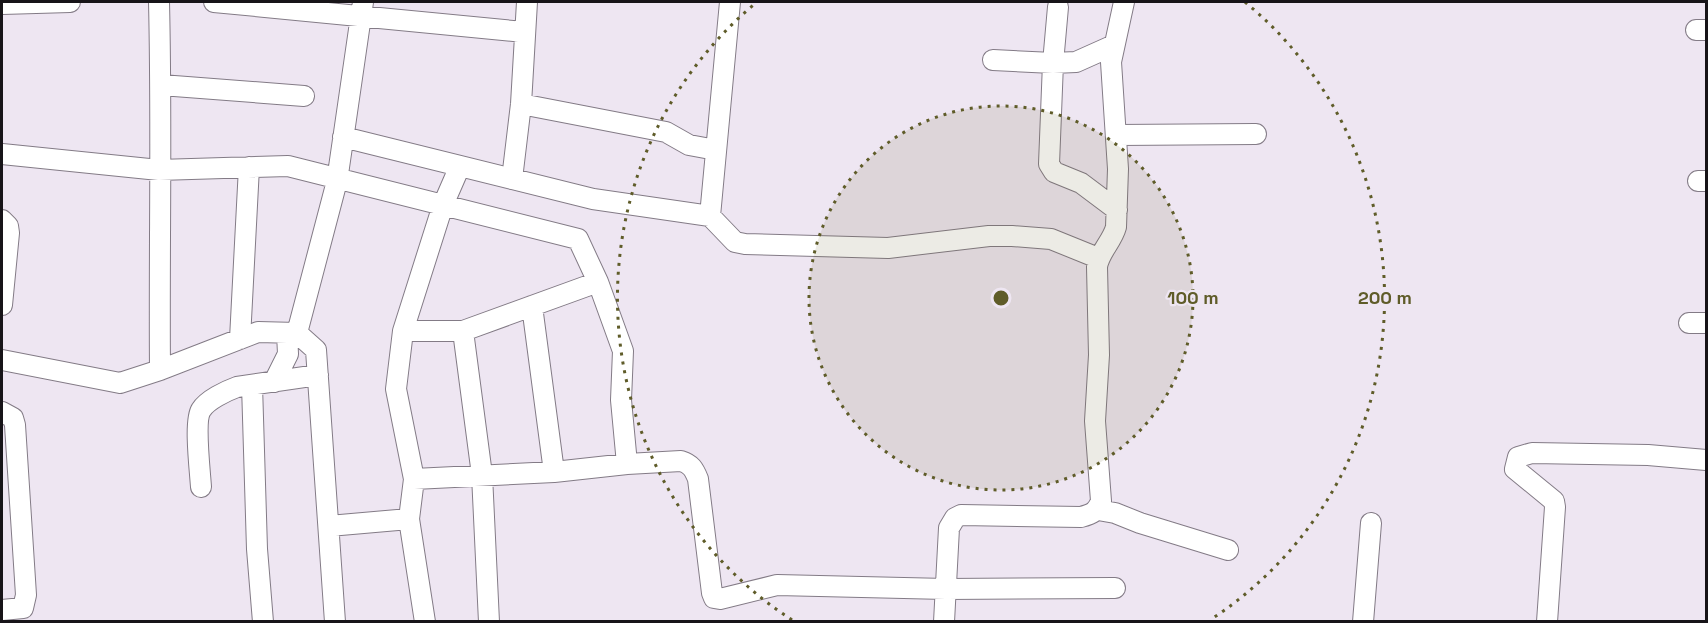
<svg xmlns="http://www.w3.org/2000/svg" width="1708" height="623" viewBox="0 0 1708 623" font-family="'Space Grotesk',sans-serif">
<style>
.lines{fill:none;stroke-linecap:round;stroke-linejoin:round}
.minor-casing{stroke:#837b86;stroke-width:22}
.minor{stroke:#fff;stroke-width:20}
.ring{fill:none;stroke:#5f5c29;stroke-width:3;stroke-dasharray:3 6}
.centre{fill:#5f5c29;stroke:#eee6f2;stroke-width:3}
.ring-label{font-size:18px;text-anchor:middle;font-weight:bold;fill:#5f5c29;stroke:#eee6f2;stroke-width:4.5;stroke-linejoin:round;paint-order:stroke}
</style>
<rect width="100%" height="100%" fill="#eee6f2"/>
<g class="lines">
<defs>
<path id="minor" d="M159,2C162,124 159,247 160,370
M214,2L524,32
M2,4L70,2
M1058,7L1053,63L1049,164L1054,172L1081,183L1117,210
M1696,30H1706
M993,60L1053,63L1076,62L1114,45
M161,85L304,96
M521,104L666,132L689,145L716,150
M1117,135L1256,134
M343,137L593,199L710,216L735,242L745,244L888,248L989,236H1012L1051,239L1098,258
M2,154L159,170L288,166L578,239L598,282L623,351L621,400L627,464
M512,179L521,104L527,2
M1698,181H1706
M710,216L730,2
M2,220L8,226L9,233L2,305
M598,282L463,331H403L396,389L414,479L554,472L627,464L681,461C691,464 694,469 698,479L712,593L714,598L720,599L777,585L946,589L1115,588
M532,306L554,472
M1689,323H1706
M403,331L443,205L460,166
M463,331L482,475L489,622
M297,333L337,181L363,2
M240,339L249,167
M2,360L120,383L160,370L258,332L297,333L316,350L335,622
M274,382L288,354L287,333
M252,385L257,549L263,622
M2,412L13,418L15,425L26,595L23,608L2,610
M414,479L409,519L425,622
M201,487C200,471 194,421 201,410C207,400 226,391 237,387L318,375
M1098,510L1115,513L1140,523L1228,550
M329,526L409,519
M944,622L949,528L955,518L961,515L1081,517C1092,514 1097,512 1101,501L1095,421L1099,355L1097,267C1099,252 1112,242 1116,227L1118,169L1111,62L1124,2
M1363,622L1371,523
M1547,622L1555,507L1554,501L1515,469L1518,457L1532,453L1648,455L1706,460"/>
</defs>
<!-- minor casing -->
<use href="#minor" class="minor-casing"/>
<!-- minor -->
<use href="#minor" class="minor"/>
</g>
<!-- distance rings -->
<circle cx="1001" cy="298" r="192" fill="#5f5c29" fill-opacity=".12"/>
<g class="ring">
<circle cx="1001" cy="298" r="192"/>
<path d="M792 620A384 384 0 0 1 757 2M1245 2A384 384 0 0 1 1210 620"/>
</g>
<circle cx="1001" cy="298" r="9" class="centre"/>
<g class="ring-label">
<text x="1193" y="304">100 m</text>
<text x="1385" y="304">200 m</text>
</g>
<!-- border -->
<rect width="1708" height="623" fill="none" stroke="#171418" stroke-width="6"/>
</svg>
